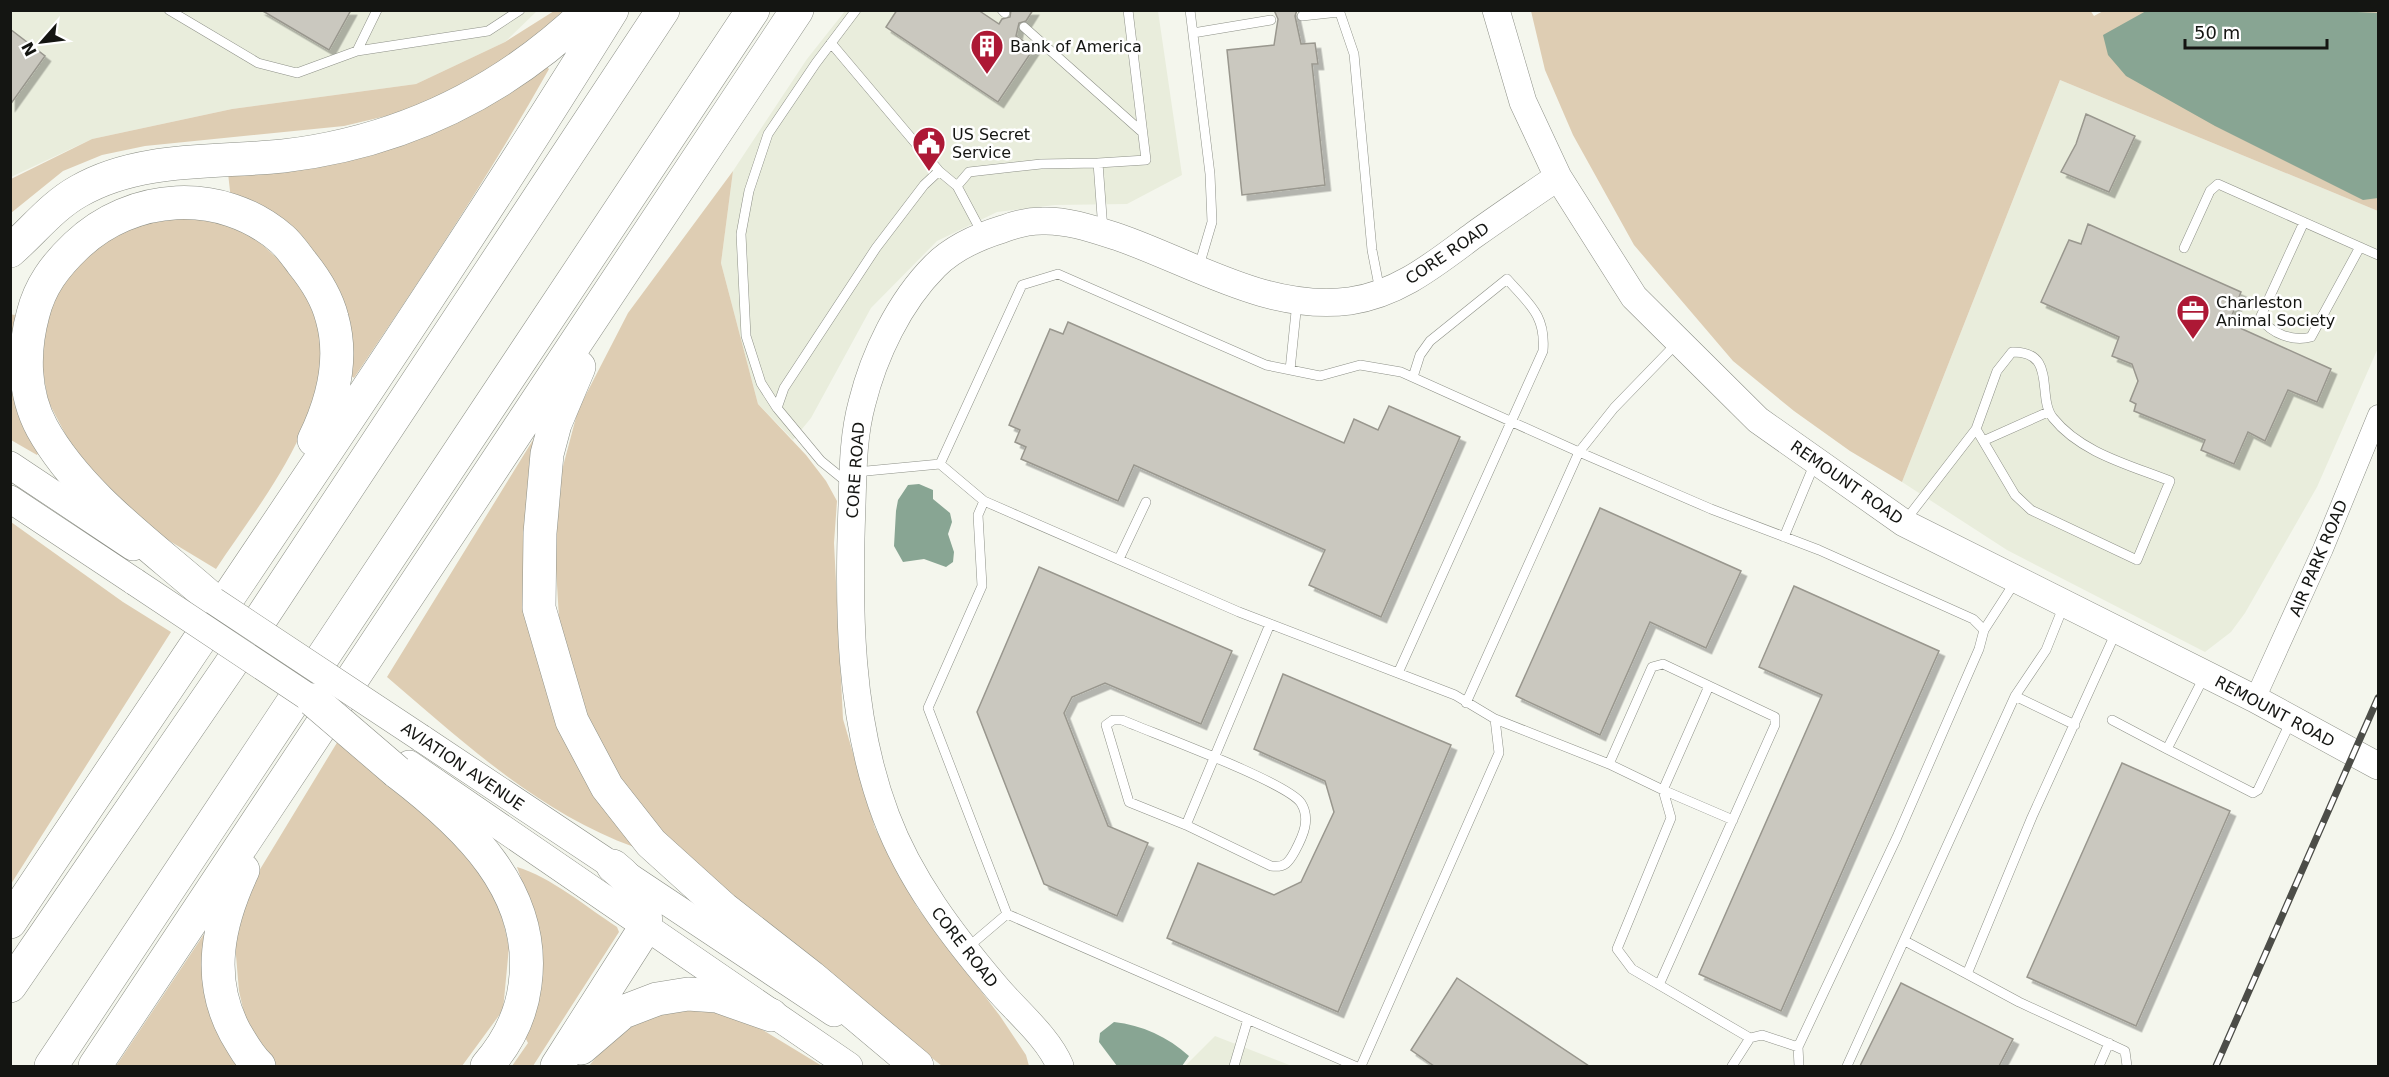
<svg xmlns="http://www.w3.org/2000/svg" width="2389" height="1077" viewBox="0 0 2389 1077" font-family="'DejaVu Sans',sans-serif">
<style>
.built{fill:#e9eddc}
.green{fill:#decdb3}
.water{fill:#88a593}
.building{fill:#cac8bf;stroke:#99978e;stroke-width:1.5;filter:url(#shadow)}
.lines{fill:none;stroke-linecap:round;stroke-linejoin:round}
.lane-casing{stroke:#8d9087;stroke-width:10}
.street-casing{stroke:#8d9087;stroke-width:21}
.secondary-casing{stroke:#8d9087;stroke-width:28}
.highway-casing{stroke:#8d9087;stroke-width:34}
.lane{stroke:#fff;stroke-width:9}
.street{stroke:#fff;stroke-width:20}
.secondary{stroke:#fff;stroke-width:27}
.highway{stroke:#fff;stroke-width:33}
.rail-casing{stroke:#4c4d48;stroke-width:7}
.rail{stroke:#fff;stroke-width:4.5;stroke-dasharray:14;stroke-linecap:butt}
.secondary-bridge-casing{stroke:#8d9087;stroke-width:28;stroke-linecap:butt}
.highway-bridge-casing{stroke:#8d9087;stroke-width:34;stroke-linecap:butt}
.secondary-bridge{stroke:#fff;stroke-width:27}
.highway-bridge{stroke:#fff;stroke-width:33}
.labels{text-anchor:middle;stroke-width:5;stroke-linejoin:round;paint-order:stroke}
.poi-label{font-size:16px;fill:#141512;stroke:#fff;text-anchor:start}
.street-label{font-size:16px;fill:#141512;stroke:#fff}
</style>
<defs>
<filter id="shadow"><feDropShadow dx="5.5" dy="5.5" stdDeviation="0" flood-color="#0004"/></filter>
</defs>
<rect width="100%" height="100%" fill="#f4f6ed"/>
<!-- built -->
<path class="built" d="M11,11H537L505,42L416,84L232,109L92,139L11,177Z
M845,11H1158L1182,175L1127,204L1055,205L997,212L937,241L871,308L811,418L793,440L758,404L721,263L733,171L807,59Z
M2060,80L2378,211V348L2317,487L2245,613L2231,632L2205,652L2007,550L1902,482Z
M1215,1036L1292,1066H1185Z"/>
<!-- green -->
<path class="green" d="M2090,10L2094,16L2105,10L2378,11V211L2060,80L1902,482L1850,451L1794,411L1733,361L1634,245L1573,135L1545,70L1531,11Z
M554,11H563L553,21L498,65L420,108L344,126L145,146L102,155L63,171L11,213V179L92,139L232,109L416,84L505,42Z
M546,66L549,69C489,176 422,277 354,378L348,374L346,321L231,200L228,173Z
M733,171L721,263L758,404L806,455L826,481L837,501L834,543L843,719L875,828L917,907L1000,1016L1026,1055L1029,1066H942L856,998L681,856L627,791L585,710L560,635L555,551L562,470L578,410L628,313Z
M183,218C196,220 211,219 224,223C249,230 276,255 292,275C370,372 270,487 216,569L163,537L110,491L70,443L48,401L40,354L49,307L66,275L97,245L136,225Z
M10,314L19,316L39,451L37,455L11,440Z
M549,414L527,558L634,847C538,812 463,742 387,677Z
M11,522L123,602L171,632L11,884Z
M338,741L447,833L483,876L499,904L509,947L503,1010L462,1066H275L257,1049L245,1017L239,991L234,932L248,889Z
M517,867C549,876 588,908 617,927L619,932L533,1066H512L528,1043L525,1037V890Z
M208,928L241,1066H116Z
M695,1007L740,1016L822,1066H589C623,1022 642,1018 695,1007Z"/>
<!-- water -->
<path class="water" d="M2337,11L2378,13V198L2363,200L2215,126L2126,76L2108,55L2103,35L2146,11Z
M919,484L933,490V499L950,513L952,522L948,534L954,552L953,562L946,567L924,559L903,562L894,546L896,511L898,500L908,485Z
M1114,1022C1142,1025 1168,1037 1189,1056L1182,1066H1117L1099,1042L1100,1033Z"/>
<!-- building -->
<path class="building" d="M261,10H351L329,50Z
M897,10H978L999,24L1002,19L1010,17L1011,10H1033L1026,21L1019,23L1016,36L1034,48L998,102L886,27Z
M1274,10H1297L1295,16L1301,44L1315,43L1318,64H1312L1325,185L1242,195L1227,50L1274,45L1278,19Z
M10,29L45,56L10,105Z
M2086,114L2135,136L2109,192L2061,172L2076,144Z
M2088,224L2241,292L2229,323L2331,369L2317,402L2288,390L2265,441L2248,432L2234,464L2201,450L2205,440L2134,411L2136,404L2130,401L2138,381L2132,364L2112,356L2119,337L2041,302L2069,240L2081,244Z
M1068,322L1344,443L1354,419L1378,430L1389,406L1460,437L1381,617L1309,585L1325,550L1134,465L1118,501L1021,459L1026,447L1015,442L1020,430L1009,425L1050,329L1063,334Z
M1600,508L1741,571L1706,648L1650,622L1600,735L1516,696Z
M1039,567L1232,651L1201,724L1105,683L1072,697L1064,713L1108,826L1148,843L1117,916L1044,884L977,712Z
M1794,586L1939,651L1781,1011L1699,974L1822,695L1759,667Z
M1283,674L1451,745L1338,1012L1167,938L1198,863L1274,895L1301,882L1334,812L1325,781L1254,749Z
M2122,763L2230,811L2136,1026L2027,977Z
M1457,978L1589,1066H1434L1411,1050Z
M1901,983L2013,1039L1999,1066H1860Z"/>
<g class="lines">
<defs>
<path id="lane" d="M169,10L258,63L297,73L357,51L488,31L520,10
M1002,10L1005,13
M1190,10L1210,174L1212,222L1199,266
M1339,10L1354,54L1372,250L1380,291
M1302,16L1339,12
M1024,27L1142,132
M1193,33L1271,20
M831,43L939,171
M357,51L377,10
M1098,163L1146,160L1128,10
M957,186L969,172L1041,164L1098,163L1103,230
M2304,222L2260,318C2272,334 2293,342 2311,337L2360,247
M2184,248L2210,191L2218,184L2378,255
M1290,370L1297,302
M777,408L761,383L746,336L741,234L749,191L768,134L816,63L856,10
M1983,441L2048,412
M940,464L1022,285L1058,274L1266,365L1320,376L1360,365L1401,372L1579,452L1711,509L1819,550L1973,619L1984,630L1979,649L1897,837L1798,1047L1799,1066
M856,472L940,464L984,501L1239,612L1455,695L1495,719L1499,753L1361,1066
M848,483L821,461L777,408L784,388L876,248L924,185L939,171L957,186L982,233
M984,501L978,515L982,586L928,708L1007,914L1355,1066
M1905,521L1976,429L1997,371L2012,352C2058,351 2036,397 2053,418C2081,453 2130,465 2170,481L2137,560L2031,510L2015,495L1976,429
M1784,537L1814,465
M1119,559L1146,502
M1984,630L2015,582
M2116,632L2032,817L1967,974L2019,1002L2125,1051L2127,1066
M1398,673L1543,351C1546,315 1529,304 1507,279L1430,341L1420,355L1413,377
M2204,677L2167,749L2253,793L2258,790L2291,721
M1709,686L1663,790L1733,820
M2015,696L2075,725
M1466,703L1579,452L1614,408L1677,343
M1495,719L1609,764L1663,790L1671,818L1617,949L1632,969L1750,1038
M1113,720H1122C1152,733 1287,782 1301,803C1311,819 1303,836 1295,851C1289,862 1285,868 1271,866L1186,825L1129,802L1106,725Z
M2112,720L2167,749
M1609,764L1652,667L1663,664L1775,717V725L1659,985
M1186,825L1270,624
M1905,941L1967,974
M967,948L1007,914
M1234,1066L1248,1019
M1732,1066L1750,1038L1762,1035L1798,1047
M1847,1066L2015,696L2046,650L2064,605
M2099,1066L2109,1043"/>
<path id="street" d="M2255,699L2323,549L2378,415"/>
<path id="secondary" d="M1496,10L1523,102L1558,177L1634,297L1758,420L1904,523L2255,699L2378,766
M10,465L133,547
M10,499L135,582
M421,738L834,1013
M409,764L849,1066
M1060,1066C1048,1037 1017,1012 996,987C952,935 910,880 886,816C849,718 848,609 852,505C853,471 853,436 862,403C874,355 899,302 935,266C953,248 980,236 1003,229C1016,224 1028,221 1042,221C1068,220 1093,229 1118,237C1193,263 1268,312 1350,301C1399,294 1436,263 1474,235C1502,215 1530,196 1558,177"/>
<path id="highway" d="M10,251C33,231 52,206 79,191C140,156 216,163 283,156C401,142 504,92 589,10
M579,367L555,424L547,454L540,533L539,608L572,721L607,787L651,843L724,909L811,977L917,1066
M214,601C156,549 80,497 42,428C23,393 23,351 33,314C40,286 55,266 76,246C131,193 221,186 282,239C289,245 296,255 302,263C315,279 327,298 332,318C344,360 332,403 314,440
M397,772C465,824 538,891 525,985C521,1017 508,1042 487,1066
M243,870C218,923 206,978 235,1032C242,1044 249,1057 259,1066
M10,922C212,619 420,320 612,10
M10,986L229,667L663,10
M581,1048L623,1012L657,999L688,994L717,996L771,1015
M51,1066L753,10
M95,1066L797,10
M557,1066L645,928C649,901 633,882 613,866"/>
</defs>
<!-- lane casing -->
<use href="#lane" class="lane-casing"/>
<!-- street casing -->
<use href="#street" class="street-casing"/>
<!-- secondary casing -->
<use href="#secondary" class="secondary-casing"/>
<!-- highway casing -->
<use href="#highway" class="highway-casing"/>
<!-- lane -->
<use href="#lane" class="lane"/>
<!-- street -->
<use href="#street" class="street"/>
<!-- secondary -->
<use href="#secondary" class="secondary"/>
<!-- highway -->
<use href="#highway" class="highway"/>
<defs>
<path id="rail" d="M2216,1066L2378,698"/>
</defs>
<!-- rail casing -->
<use href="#rail" class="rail-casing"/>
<!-- rail -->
<use href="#rail" class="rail"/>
<defs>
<path id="secondary-bridge" d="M135,582L329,711
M214,601L421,738"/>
<path id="highway-bridge" d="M313,700L397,772"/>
</defs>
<!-- secondary-bridge casing -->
<use href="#secondary-bridge" class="secondary-bridge-casing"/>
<!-- highway-bridge casing -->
<use href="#highway-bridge" class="highway-bridge-casing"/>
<!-- secondary-bridge -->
<use href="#secondary-bridge" class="secondary-bridge"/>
<!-- highway-bridge -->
<use href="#highway-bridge" class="highway-bridge"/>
</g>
<!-- icons -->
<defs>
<symbol id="building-pin" viewBox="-11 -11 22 30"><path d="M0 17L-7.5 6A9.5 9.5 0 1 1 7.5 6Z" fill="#ad1835" stroke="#fff"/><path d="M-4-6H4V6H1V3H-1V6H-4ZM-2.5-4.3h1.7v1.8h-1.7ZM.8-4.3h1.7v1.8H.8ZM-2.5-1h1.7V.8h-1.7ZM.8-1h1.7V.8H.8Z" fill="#fff"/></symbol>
<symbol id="civic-pin" viewBox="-11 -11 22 30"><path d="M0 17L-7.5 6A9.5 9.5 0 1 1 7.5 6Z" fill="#ad1835" stroke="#fff"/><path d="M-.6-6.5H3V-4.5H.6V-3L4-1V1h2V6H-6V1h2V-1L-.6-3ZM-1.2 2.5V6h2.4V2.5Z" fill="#fff"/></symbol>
<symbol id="office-pin" viewBox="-11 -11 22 30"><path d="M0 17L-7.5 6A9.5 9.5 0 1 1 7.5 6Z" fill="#ad1835" stroke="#fff"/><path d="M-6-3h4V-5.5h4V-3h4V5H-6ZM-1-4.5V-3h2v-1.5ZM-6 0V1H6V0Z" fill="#fff"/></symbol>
</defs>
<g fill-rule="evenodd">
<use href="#building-pin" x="968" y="27" width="38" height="52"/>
<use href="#civic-pin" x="910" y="124" width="38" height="52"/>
<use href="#office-pin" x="2174" y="292" width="38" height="52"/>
</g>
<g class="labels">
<!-- poi labels -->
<g class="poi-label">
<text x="1010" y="52">Bank of America</text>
<text x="952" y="140">US Secret<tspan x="952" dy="18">Service</tspan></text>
<text x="2216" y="308">Charleston<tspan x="2216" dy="18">Animal Society</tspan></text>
</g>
<!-- street labels -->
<g class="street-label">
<text transform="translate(1447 253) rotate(-34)" y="6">CORE ROAD</text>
<text transform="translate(855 470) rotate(-86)" y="6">CORE ROAD</text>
<text transform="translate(1847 482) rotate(35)" y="6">REMOUNT ROAD</text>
<text transform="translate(2318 558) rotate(-67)" y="6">AIR PARK ROAD</text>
<text transform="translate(2275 711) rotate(28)" y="6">REMOUNT ROAD</text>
<text transform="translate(463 766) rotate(34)" y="6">AVIATION AVENUE</text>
<text transform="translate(965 947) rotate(52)" y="6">CORE ROAD</text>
</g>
</g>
<!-- border -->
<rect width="2389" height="1077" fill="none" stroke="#141512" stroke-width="24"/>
<!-- north arrow -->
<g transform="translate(42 42) rotate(242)" stroke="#ffffff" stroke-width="4.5" paint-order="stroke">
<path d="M0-4.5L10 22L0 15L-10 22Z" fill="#141512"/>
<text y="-9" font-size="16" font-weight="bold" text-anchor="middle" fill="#141512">N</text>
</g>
<!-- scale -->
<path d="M2185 39v9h142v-9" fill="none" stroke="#141512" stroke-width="3"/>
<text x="2194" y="39" font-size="18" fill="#141512" stroke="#ffffff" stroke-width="4.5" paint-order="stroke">50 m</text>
</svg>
